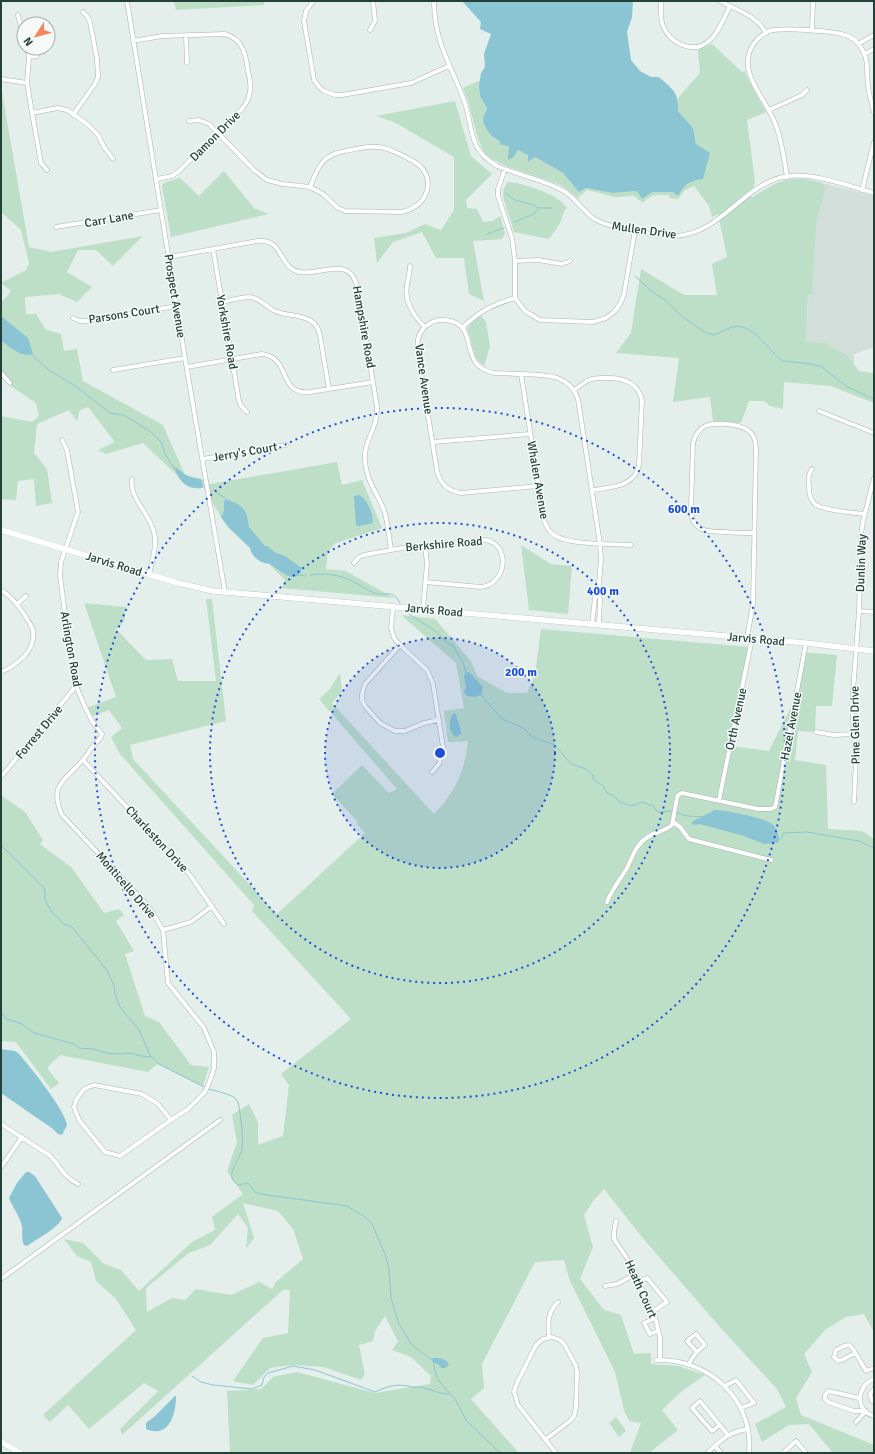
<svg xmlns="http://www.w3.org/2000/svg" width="875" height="1454" viewBox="0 0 875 1454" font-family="Signika,sans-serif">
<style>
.built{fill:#d2ded9}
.green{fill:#bddfc7;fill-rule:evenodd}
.water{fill:#8bc5d3}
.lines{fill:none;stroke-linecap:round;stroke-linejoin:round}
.stream{stroke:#8bc5d3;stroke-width:1}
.street-casing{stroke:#a6b6b1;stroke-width:5}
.secondary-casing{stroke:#a2bab2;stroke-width:6}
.street{stroke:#fff;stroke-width:4}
.secondary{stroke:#fff;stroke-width:5.5}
.ring{fill:none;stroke:#1d4ed8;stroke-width:2;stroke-dasharray:2 4}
.labels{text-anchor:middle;stroke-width:3;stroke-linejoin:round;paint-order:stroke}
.street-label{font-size:12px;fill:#234039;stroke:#f5faf8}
.centre{fill:#1d4ed8;stroke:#f5faf8;stroke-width:2}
.ring-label{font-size:12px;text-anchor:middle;font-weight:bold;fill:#1d4ed8;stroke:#f5faf8;stroke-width:3;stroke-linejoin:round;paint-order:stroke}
</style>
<rect width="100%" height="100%" fill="#e4eeea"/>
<!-- built -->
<path class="built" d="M814,181L874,196V347L854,354V364L848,356L806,342Z"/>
<!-- green -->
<path class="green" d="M174,1H264V5L176,10Z
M712,44L742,72L745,71L748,79L766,112L747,120L755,182L751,198C772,185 787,174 814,181C820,182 825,183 825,189L816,224L812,295H808L806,342L825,343L848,356L859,371L874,373V403L831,386L784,382L783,409L770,406L764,401H749L741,423L713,421L710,397L673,402L679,358L616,353L631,333L641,269L684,295H717L712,264L727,257L718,214L712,217L709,206L694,186L685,190L678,199L670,198L669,195C657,195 653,193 644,202H642L634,196L615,197L587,190L578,198L561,185L506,166L490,158L484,152L478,139L468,101L463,88L481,80C476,90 483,97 486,106C488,112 482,117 484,123C486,128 490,135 495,139C498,142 504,143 508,146C511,149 512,153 514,157L518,150L535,157L563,173L579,192L586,188L612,193L637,191L673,192L680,190L696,179H703L693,128L678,111V98L700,73L698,50Z
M1,87L29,247L51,252L143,236L113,266L96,250H78L67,272L92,287L77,302L59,294L25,297L26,314H36L46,330L61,334L64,351L77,349L83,381L163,425L185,475L201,479L210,484L337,462L342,485L362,480L382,528L336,543L328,551L326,569L346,571L394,598L282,588L285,580L221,517L203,487L183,481L143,443L106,454L98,450L115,442L88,407L80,410L77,421L69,410L37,424L34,453L47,469L52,503L36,506L34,479L18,481L16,500L1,499V416L32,422L39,416L36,403L9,385L1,377V300L3,301L11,291L1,283L26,270L29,263L21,230L1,212Z
M455,101L471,156L492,174L466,200L467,208L477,209L483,222L493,221L500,216L505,233L502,239L473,241L484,301L469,294L464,258H436L422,232L393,242L377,263L374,238L406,233L425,224L441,230L454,210V157L396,123L376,116Z
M224,171L254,208L269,214L171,237L162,186L163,183L180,178L199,196Z
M508,182C516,181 551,193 558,199C562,202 564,205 567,208C562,212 563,218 560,223C556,229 553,235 548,239L514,232C512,223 503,201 503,194C503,190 505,185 508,182Z
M481,315L486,322L490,346L484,366C471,357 474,342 467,329L471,323Z
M521,545L551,564L572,566L568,614L529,610Z
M206,599H212L226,721L130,745L133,759L277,914L365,833L356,823L358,822L332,794L362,765L389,793L397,789L319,699L329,690L340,673L342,692L332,703L434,814C455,793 465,771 468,741L448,742L444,711L464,708L456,663L401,615L435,619L471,661L477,676L507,693H527L535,674L541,629L749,647L731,746L769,751L792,705L802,652L837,655L832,706H816L815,732L798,731L795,760L826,765L828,829L862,831L874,839V1332L864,1314L846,1317L825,1330L804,1354L812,1372L796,1398L801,1415L874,1445V1453H833L809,1424L789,1425L762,1442L755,1424L786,1407L777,1389L719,1326L641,1236L604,1189L594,1200L584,1215L593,1247L580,1279L604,1310L621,1315L634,1354L651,1353V1364L679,1366L705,1375L681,1392L662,1410L678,1430L649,1453H630L641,1423L629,1421L624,1410L615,1372L570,1281L564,1260L535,1262L482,1364L484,1388L471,1399L519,1453H230L227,1391L261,1389L273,1377L297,1372L375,1393L430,1384L431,1376L411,1357L392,1350L398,1341L385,1316L375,1331L373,1341L359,1345L365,1374L361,1380L324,1367L292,1365L270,1368L253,1385L233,1381L263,1338L288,1333L290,1290H283L122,1435L120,1429L158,1391L144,1383L89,1429L68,1405L50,1422L43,1415L136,1330L116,1299L96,1281L91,1262L77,1256L64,1239L83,1243L104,1264L121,1270L139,1291L192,1242L215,1230L212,1217L243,1194L227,1171L237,1142L232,1115L249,1104L258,1122V1145L283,1136L289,1085L281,1074L351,1019L252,911L254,905L120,754L111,737L122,728L109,710L91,717L86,708L116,697L84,603L126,607L124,622L116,629L146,660L172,659L178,681H216ZM243,1203L278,1211L293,1229L303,1259L276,1282L272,1289L259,1282L231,1295L196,1289L185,1300L172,1298L147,1312L146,1288L189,1253L210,1245L238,1214L248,1228L246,1248L254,1238Z
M1,795L25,812L43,840L40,844L72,868L104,913L119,909L124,915L116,921L134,951L125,954L145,1016L159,1022L191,1065L209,1067L203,1086L157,1064L148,1072L60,1055L47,1068L59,1083L51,1089L16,1042L1,1041Z
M616,1417L626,1431L619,1437L609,1423Z"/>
<!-- water -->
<path class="water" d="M462,1H633L632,17L627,32L631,60L640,71L651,77H659C672,89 679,91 678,111L693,128L696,144L710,153L703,179C693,179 682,186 678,196L673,192H652L642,199L637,191L612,193L586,188L579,192L563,173L535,157L528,162V155L518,150L514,157L508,160L509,147L505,145H501L499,141C492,138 484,128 483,120C483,116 486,112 487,108L480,96L479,86L481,73L485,67L484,54L491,34L480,29L481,22Z
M1,316L28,338L33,354C20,358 11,347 1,341Z
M176,467C184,475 190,478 201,479L203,487L202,488C188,490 179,482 175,469Z
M359,495C368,500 373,513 373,523L359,526L356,525L354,498V496Z
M226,499C243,505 247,509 249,527L265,546H267L276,553L285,556L302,568C301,571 300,575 297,576C289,581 275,566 268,563V564C260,563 251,556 250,548L228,527L221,517L224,511V501Z
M469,672L483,687L481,695L475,697L467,696L464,692L466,687L464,676L466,673Z
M454,713L456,715L461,731V734L456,737C448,732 448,720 454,713Z
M714,810C725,810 765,818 772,824C777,828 779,836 779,841L777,843L764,844L744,836L700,824L694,825L691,823C695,819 709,814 714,810Z
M1,1049L15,1051L18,1053C29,1065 65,1110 67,1125L62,1135L58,1134L53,1129L1,1093Z
M26,1172H29L35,1176L62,1218C60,1227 35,1240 27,1246L24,1245C21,1239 23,1233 22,1227C20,1216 13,1208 9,1198L17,1183Z
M433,1358H440L447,1361L449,1365L445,1368H441L438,1364L433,1363L432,1360Z
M175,1396H176C176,1413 170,1439 146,1429V1423L155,1416Z"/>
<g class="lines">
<!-- stream -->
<path class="stream" d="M505,193L515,200L534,205L538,208
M539,208H552
M514,222L534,214L538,209
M487,234L504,228
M635,276L651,291L665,300L683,317L704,332L714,335C720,333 726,329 732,327C754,322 768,351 783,361L812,364L822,367L847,387L874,399
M32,355L50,371L74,385L110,413L124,415L151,432L161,442L166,456L175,469
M213,490L225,498
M299,575L305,576
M310,575C326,573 337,574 352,581C359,584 366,590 374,593C387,597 392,588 400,603
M409,614L437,632L445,641L454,647L464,665L466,673
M481,695L502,719L522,727L532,737L555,745L571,764L586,769L592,774L594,780L603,786L607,793L612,795L620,802L631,806L642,802L653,806L658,812L672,811
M676,812C684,817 696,817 705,816
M778,840L782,838L783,833L807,832L841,838L859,841L874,848
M1,845L43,887L45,891V900L51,911L64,924L72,927L106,969L114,985L115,994L120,1007L139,1030L150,1055L159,1064L206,1088
M1,1012L7,1019L22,1024L34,1033L74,1044L79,1048L93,1049L111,1054L131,1053L141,1056L151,1057
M209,1089C216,1091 230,1094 235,1098C239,1101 239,1108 240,1113C242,1125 243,1137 242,1150C240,1159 222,1178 239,1185L248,1183L255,1192L260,1194L347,1206L365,1217L372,1224L385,1254L389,1269L391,1298L399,1324L411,1344L433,1361
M434,1364L435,1371L439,1381L455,1399L466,1420L500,1453
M192,1376L201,1382L213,1385L252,1389L262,1385L264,1377L268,1373L293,1366L315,1370L375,1392C388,1386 397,1383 412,1387C416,1388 420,1386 424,1388C433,1390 439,1394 449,1394"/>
<defs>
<path id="street" d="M127,1L185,358L225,592
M313,1L306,11L304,21L314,80L319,87L324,91L335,95H342L411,83L449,66
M434,1C434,43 452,66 465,103C470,117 470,134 477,147C482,156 489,161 497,166C518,175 542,179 562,190C575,197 582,210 593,218C606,228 659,236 675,236C722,234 744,182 788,176C814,173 849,186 874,193
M661,1C661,9 660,19 663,26C670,43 693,55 709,41C719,33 724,17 730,6
M720,1C737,10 757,16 766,33
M18,15L24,38
M370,30L375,21L373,1
M812,31L813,1
M186,36L187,63
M133,41L162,36L225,34C243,39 246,55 248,71C250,78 251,85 250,92C249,98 246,104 242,109L179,171L172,176L157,179
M858,44L874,35
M27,48L29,57L27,83L32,113L41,163L47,170
M865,54L874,49
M29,57L37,56
M1,79L27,83
M769,110L802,95L807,90
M32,113L58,108L67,110L87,124L98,135L104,147L113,159
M73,115L95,84L98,77L97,59L90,22L87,16L83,12
M189,121L199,120L209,124L254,170L267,180L283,184L310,187L323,194L338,208L345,211L401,212C423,209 437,185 421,167C414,160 389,148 379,147C366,145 350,150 337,153C320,158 316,173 310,187
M505,169L498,189V196L512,238L515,261V298L525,311L540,320L593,322L606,318L614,312L620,304L624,294L635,230
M787,177C784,159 782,140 775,123C768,104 745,79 748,59C749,47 758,36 769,31C780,27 833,31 845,35C851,37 856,40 859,45C870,58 866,71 868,86C869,95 872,104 874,113
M862,190L874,142
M56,227L161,210
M213,249L239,401L241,406L247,412
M169,257L257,241C284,238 278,267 299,272C322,276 351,253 358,290L377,407C378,429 363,441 365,461C366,480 377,493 384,510C388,523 389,537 391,550
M515,261L538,260L562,264L570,261
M410,266C410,274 408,278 407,285C404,301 414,317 425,327
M222,302C231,300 241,297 250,297C260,298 266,307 275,311C286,316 301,314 311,321C316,324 319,330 320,336L329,389
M73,318L80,321H85L177,306
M462,328C480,311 491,305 515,298
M187,367L262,354C292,358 277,395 310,392L373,382
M113,370L185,358
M1,373L10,383
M521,374L544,520C546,526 548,531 554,535C568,545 612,544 631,545
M574,390C579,387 584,382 589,380C595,377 602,378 608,378C624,378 638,383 642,400L639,465C635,487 611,487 593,490
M819,411L874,433
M62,440L67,450L78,512L61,562L60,576L74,681L85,707L92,721L102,734C101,740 97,741 93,746C89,750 87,756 82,761C64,781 49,785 62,815L149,907L163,930L168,983L204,1028L214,1052V1068L211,1078L205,1092L188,1109L171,1120
M433,442L530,434
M203,459L286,445
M812,469C808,474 808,480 809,487C809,493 810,500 815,504C821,510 855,513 865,514
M132,479C128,498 153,516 155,538C156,550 152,562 149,574
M539,486L461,493C448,491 440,483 437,471L418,353C417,344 417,336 423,329C428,323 437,319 445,320C474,323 464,347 476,363C481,369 488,372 495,373C504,373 514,374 523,374C546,375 569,374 578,399L600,544L601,560L598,594L600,599L599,625
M354,563L359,557L364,555L413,546L486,540C511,545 507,584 481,587L425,582
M1,590C11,596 18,605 24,614C27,620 32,625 33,631C36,651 17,665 1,672
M17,604L26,596
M393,607L391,628L394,638L400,645L427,670L433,684L443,747L439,764L432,772
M423,609L427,564L425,545
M859,611L874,612
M592,624L595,598L598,594
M747,638L753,604L756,449C756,430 744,426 727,424C710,423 698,424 693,443L691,508C691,532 707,532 726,532C735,533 745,533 754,533
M400,645L365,684L362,694V700L365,706L380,723L395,731H405L424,723L439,720
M816,732L834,735L853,734
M83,760L190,875L224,924
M1,777L76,686
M719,800L752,639
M854,802L856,759L852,705L859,611L861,535L863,521L874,478
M673,822L680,827L689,839L771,860
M607,902C612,889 620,880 627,868C632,858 636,845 645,839C653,832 664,832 672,825L677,798L678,795L682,793L758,809H771L775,807L776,803L806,643
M163,930L191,922L212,906
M94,1085L142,1094L158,1104L171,1120L120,1156L105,1152L79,1120L74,1107L76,1100L84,1089Z
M1,1124L49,1155C60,1165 63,1177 78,1184
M1,1167L22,1137
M616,1221L614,1232V1239L631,1264L656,1321L660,1338V1360
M1,1279L220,1120
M639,1282L647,1278L667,1302L652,1312
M605,1286L617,1284L636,1274
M655,1318L644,1323L650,1334L658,1331
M549,1337C548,1324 547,1312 558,1302
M855,1353L842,1360L838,1361L834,1357L836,1350L844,1346L849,1345L853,1349L866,1371L874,1368
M656,1360C708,1358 754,1399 749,1453
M689,1364C693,1355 698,1351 705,1345L696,1334L687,1341L697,1352
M874,1379C857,1385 854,1411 874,1416
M725,1386L736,1380L754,1403L741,1408
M874,1389L870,1394L872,1401L874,1402
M859,1398L833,1392L829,1391L825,1395V1399L828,1402L854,1411H866
M856,1422L866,1411
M720,1425L712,1431L692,1408L700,1401L728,1435
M546,1439L570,1421L574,1416L576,1407L577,1373L576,1366L564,1344L560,1340L552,1337L543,1339L536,1345L517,1383L514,1392L518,1405L556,1453
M715,1446L721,1453
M707,1453C722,1440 728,1432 748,1429
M783,1453L796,1441L806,1453"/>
<path id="secondary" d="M1,530L178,583L213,591L806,643L874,651
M1,1442L20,1453"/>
</defs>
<!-- street casing -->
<use href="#street" class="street-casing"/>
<!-- secondary casing -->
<use href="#secondary" class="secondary-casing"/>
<!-- street -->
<use href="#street" class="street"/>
<!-- secondary -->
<use href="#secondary" class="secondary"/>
</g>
<!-- distance rings -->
<circle cx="440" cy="753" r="115" fill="#1d4ed8" fill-opacity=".12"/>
<g class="ring">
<circle cx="440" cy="753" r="115"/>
<circle cx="440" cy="753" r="230"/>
<circle cx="440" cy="753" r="345"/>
</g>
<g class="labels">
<!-- street labels -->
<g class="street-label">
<text transform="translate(215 136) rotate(-45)" y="4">Damon Drive</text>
<text transform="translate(109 219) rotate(-10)" y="4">Carr Lane</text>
<text transform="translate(644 230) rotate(8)" y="4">Mullen Drive</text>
<text transform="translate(175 296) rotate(81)" y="4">Prospect Avenue</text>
<text transform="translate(124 314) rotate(-9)" y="4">Parsons Court</text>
<text transform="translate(364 327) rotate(80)" y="4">Hampshire Road</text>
<text transform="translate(227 332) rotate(80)" y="4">Yorkshire Road</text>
<text transform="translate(424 379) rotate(82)" y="4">Vance Avenue</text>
<text transform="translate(245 452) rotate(-10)" y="4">Jerry's Court</text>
<text transform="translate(538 480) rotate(80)" y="4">Whalen Avenue</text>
<text transform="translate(444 544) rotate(-5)" y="4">Berkshire Road</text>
<text transform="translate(861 563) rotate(-88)" y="4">Dunlin Way</text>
<text transform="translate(114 564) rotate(17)" y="4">Jarvis Road</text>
<text transform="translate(434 610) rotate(5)" y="4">Jarvis Road</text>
<text transform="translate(756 639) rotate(5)" y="4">Jarvis Road</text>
<text transform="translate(71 649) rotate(80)" y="4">Arlington Road</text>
<text transform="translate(736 719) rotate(-78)" y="4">Orth Avenue</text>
<text transform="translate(855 725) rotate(-91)" y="4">Pine Glen Drive</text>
<text transform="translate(791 726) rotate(-79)" y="4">Hazel Avenue</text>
<text transform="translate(39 732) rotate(-50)" y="4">Forrest Drive</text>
<text transform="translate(157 839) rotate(47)" y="4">Charleston Drive</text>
<text transform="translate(126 885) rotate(49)" y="4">Monticello Drive</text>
<text transform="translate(641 1289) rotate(66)" y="4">Heath Court</text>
</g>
</g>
<circle cx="440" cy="753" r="6" class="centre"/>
<g class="ring-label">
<text x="684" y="513">600 m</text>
<text x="603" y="595">400 m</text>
<text x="521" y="676">200 m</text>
</g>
<!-- border -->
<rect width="875" height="1454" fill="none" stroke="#234039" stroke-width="4"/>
<!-- north arrow -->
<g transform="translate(36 36) rotate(234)"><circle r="19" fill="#f5faf8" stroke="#a1b0ac"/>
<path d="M0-3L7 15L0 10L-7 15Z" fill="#f4875b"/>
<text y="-6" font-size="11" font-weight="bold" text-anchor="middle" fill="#234039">N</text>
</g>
</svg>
